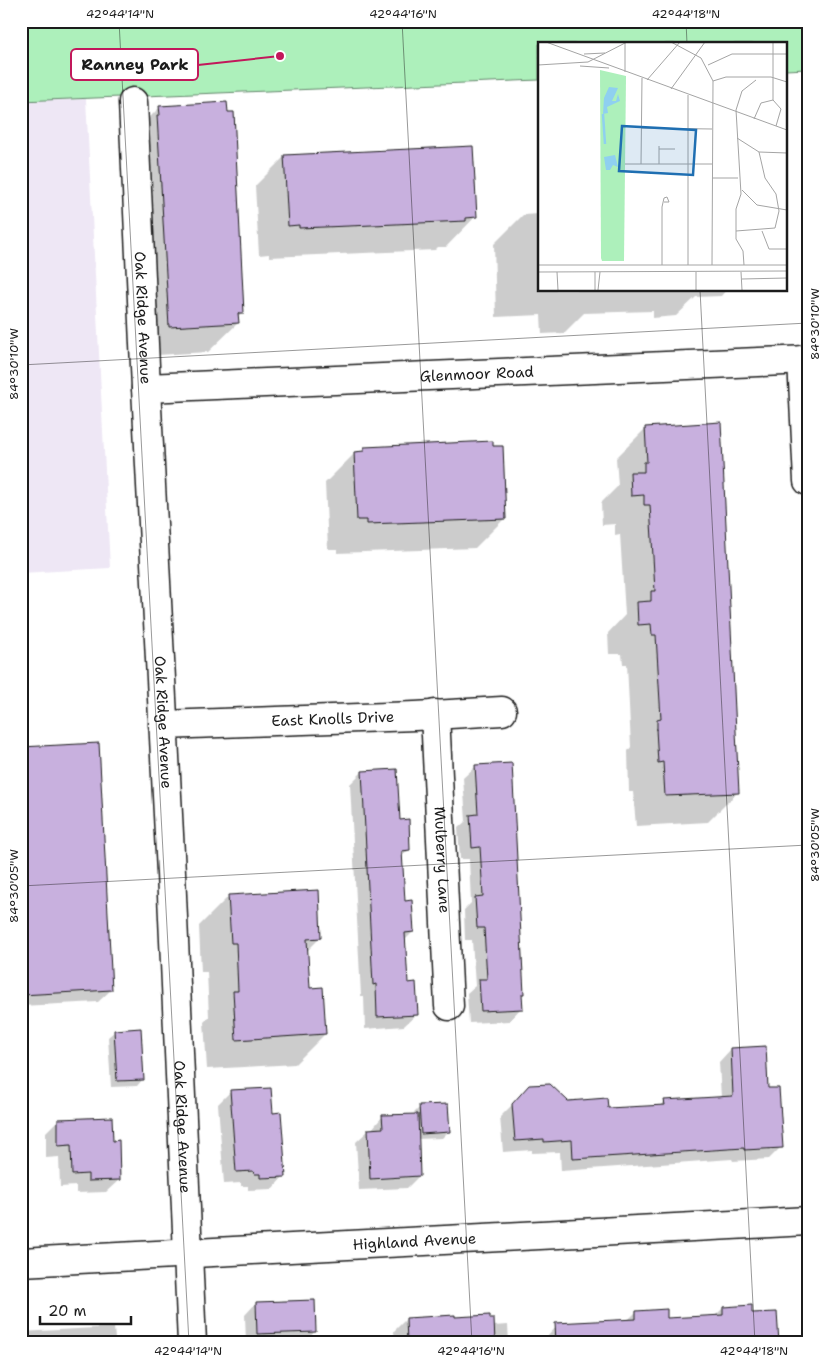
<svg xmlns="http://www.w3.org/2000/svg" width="829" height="1364" viewBox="0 0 829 1364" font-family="'Shantell Sans',sans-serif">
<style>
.built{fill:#eee7f5}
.green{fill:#adf0bb;stroke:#64866c}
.shadow{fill:#0003}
.building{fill:#c8b0de;stroke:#1c1c1c}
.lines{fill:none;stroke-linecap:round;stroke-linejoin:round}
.street-casing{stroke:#1c1c1c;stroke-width:31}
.street{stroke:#fff;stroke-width:28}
.ticks{fill:none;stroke:#1c1c1c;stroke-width:1;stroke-opacity:0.45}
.labels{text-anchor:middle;stroke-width:5;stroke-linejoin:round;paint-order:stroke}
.street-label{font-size:15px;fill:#1c1c1c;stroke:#fff}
.inset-river{fill:none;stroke:#8fd0f0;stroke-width:2.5}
.inset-road{fill:none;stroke:#a4a4a4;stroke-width:1}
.view{fill:#1f6fb2;fill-opacity:0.15;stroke:#1f6fb2;stroke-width:2.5}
.inset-edge{fill:none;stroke:#1c1c1c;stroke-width:2.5}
.leader{fill:none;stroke:#c2185b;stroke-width:2}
.callout-dot{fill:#c2185b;stroke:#fff;stroke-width:2}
.callout{fill:#fff;stroke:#c2185b;stroke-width:2}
.callout-label{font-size:16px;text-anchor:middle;font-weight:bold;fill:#1c1c1c}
.neatline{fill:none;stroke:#1c1c1c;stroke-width:2}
.ticks-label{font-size:12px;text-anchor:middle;fill:#1c1c1c}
</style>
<rect width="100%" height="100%" fill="#fff"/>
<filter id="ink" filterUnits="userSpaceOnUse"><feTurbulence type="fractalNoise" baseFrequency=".02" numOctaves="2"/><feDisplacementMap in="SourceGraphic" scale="10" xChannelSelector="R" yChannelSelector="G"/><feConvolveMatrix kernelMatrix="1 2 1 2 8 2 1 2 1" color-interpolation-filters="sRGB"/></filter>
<g filter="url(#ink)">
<!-- built -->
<path class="built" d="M86,99L110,568L21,573V101Z"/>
<!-- green -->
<path class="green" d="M21,21H808V69L785,70V44H539V80L21,101Z"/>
<!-- shadow -->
<path class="shadow" d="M160,107L243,312L237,317L238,323L208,352L140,356L130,137Z
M285,156L475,217L446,247H438L435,250L269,257V254L259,255L255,186Z
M539,214V290H726L721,296L696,297L676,316L653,318V311L584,313L564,333L542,334L541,315L496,317L494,244L523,215Z
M646,428L738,792L708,822L636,826L633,792H629L628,751L631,747L627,664H623L622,654H609L608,633L625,615L620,534L615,535V524L602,525L601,503L618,486L616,458Z
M365,448L505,518L475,548L337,553V549H328L325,483L355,453H360Z
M21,749L111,990L98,1002L21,1006Z
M476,766L523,993L521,995V1008L509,1021L469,1023L467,993L475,986L472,940H465L464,910L471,903L469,859H460L458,828L466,821L463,778Z
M362,772L399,821L409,850L401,857L404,902L413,932L405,940L406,984L417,1014L404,1026L365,1029L364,996H361L350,784Z
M229,896L320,938L306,952L308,989L325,1034L295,1064L207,1069L204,1022L209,1017L207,972H201L199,926Z
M115,1031L143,1079L137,1086L111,1087L108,1037Z
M731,1049L767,1090L781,1147L769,1159L733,1161L732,1159L561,1171L560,1152L532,1153V1150L503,1152L500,1117L530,1087L567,1102L607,1109L660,1106L665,1101L721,1098L719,1062Z
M231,1091L272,1114L284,1176L272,1189L248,1190V1186H241V1183L224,1184L218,1104Z
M420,1107L448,1132L442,1138L417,1139L419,1176L407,1188L359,1190L356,1142L369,1130H371L383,1116L414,1115V1113Z
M58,1120L111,1142L119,1180L106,1192L76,1193V1186L60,1187L59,1157L46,1158V1132Z
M256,1303L315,1331L311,1336V1343H246L245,1315Z
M723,1308L751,1315L777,1343H522L546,1342V1338L558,1325L628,1320L636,1312L666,1319L714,1317Z
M406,1319H454L493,1326L508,1325L509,1343H395L394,1331Z
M114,1327L115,1339L127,1338L128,1343H21V1332Z"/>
<!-- building -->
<path class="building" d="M227,102L228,112H234L244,313H238L239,323L169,327L157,115H160L159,106Z
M473,146L477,217L466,218V221L349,226L299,228V225L288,226L284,155Z
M721,422L739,793L665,796L663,762L658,763L656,729H657V720L661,719L656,635H652L651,624L638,625L637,602L651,601V591H655L650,505H644V495L631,496L630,472H644V462H647L645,427Z
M493,441V446H503L506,519L367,524V520H357L354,452L364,451V447Z
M99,743L112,990L21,995V747Z
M512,763L524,994H522L523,1009L481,1011L479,979H487L484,928H477L475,897L483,896L480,847L472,848L470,815L478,814L475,765Z
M397,769L400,820L409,819L410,850L402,851L405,901L412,900L414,932L405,933L408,983L416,982L418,1015L377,1017L376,984L373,985L362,771Z
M319,890L321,938L307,939L310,988L323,987L326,1034L236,1040L233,991H238L236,943H231L228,895Z
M141,1028L144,1080L117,1081L114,1030Z
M766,1046L768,1088H779L783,1148L744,1150V1148L573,1159L572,1140L544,1142V1139L515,1141L512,1104L529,1085L550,1084L568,1101L607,1098L608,1108L665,1105L664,1100L733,1096L731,1048Z
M271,1088L273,1113L281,1112L286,1177L260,1178V1174H254L253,1171L236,1172L230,1090Z
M448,1104L450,1132L421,1134L419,1105Z
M418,1114L420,1176L370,1179L368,1129L383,1128L382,1115Z
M112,1117L113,1141L119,1140L120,1180L88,1181V1174L72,1175L71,1145L58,1146V1119Z
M315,1300L316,1332L257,1334L256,1302Z
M752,1305V1313L777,1312L779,1343H556L555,1323L636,1319V1311L667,1309V1318L723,1315V1307Z
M455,1315V1317L490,1315V1319H494L495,1343H407L406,1318Z"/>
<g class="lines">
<defs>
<g id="street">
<path id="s1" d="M133,102L146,388L171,873L192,1343"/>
<path d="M802,360L808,481"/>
<path id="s2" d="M146,388L808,360"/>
<path id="s3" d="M435,714L449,1006"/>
<path id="s4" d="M163,725L415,716L502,711"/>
<path id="s5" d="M21,1262L808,1221"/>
</g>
</defs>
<!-- street casing -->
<use href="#street" class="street-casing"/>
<!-- street -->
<use href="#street" class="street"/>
</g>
</g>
<!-- ticks -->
<path class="ticks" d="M119,21L189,1343M402,21L472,1343M686,21L687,44M700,290L755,1343M21,365L808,323M21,886L808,845"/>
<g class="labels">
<!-- street labels -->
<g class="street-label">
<text dy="5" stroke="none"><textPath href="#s1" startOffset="216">Oak Ridge Avenue</textPath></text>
<text dy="5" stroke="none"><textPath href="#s2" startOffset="331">Glenmoor Road</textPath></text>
<text dy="5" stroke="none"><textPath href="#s4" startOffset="170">East Knolls Drive</textPath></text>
<text dy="5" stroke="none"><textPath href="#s1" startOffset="621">Oak Ridge Avenue</textPath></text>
<text dy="5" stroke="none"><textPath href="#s3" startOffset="146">Mulberry Lane</textPath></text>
<text dy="5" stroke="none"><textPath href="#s1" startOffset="1026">Oak Ridge Avenue</textPath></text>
<text dy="5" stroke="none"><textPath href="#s5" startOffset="394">Highland Avenue</textPath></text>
</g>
</g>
<!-- overview -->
<g transform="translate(538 42)">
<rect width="249" height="249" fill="#fff"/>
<path d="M62,28L88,34L86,219H64L63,216Z" fill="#adf0bb"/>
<path d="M71,45L80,46L74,59H78L80,52L82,59L69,65L70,71L65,72L66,56ZM77,113L80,125L75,123L72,128H68L66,115Z" fill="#8fd0f0"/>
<path class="inset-river" d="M65,72L67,102"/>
<path class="inset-road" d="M8,0L249,88M87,0V30M133,0L163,16L175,39L174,223M46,12L67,11M0,23L50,20L89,0M170,23L194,12H249M42,24L71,26M109,38L142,0M175,39L188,35H233L249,40M133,47L167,0M235,58V0M235,58L243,67L238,84M216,77L223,61L235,58M103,86L174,87M199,96L221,110L249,111M121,107H137M87,122H174M103,122L104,36M121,122V104M174,136H200M204,148L219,163L249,168M198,189L237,186L241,169L238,152L227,136L221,110M224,189L231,207H249M0,223H249M124,223V165L126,156L129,155L131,160H126M150,223V53M206,223L205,209L198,197V167L203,152L198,68L204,49L218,38M0,230L249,229M19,230L20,248M203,230L204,248M204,237L249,236M57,248V230M60,248L62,230M158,248V230"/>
<path class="view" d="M84,84L158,88L155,133L81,129Z"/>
<rect width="249" height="249" class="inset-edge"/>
</g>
<!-- callouts -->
<path class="leader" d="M280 56L198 65"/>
<circle class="callout-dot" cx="280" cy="56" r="5"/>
<rect class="callout" x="71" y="49" width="127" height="31" rx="5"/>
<g class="callout-label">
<text x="135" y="70">Ranney Park</text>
</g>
<!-- margin -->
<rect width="829" height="1364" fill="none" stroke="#fff" stroke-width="55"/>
<!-- scale -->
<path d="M40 1316v8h91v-8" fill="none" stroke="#1c1c1c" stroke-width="2.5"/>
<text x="48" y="1316" font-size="15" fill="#1c1c1c" stroke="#ffffff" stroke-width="4" paint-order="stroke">20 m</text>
<rect x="28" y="28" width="774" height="1308" class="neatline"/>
<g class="ticks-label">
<text x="120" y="18">42°44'14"N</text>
<text x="403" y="18">42°44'16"N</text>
<text x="686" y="18">42°44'18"N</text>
<text transform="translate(815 324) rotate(-90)" y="4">84°30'10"W</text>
<text transform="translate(14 364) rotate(-90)" y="4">84°30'10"W</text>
<text transform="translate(815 845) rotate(-90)" y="4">84°30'05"W</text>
<text transform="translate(14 886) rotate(-90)" y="4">84°30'05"W</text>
<text x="188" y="1355">42°44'14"N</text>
<text x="471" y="1355">42°44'16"N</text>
<text x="754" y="1355">42°44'18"N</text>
</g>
</svg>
